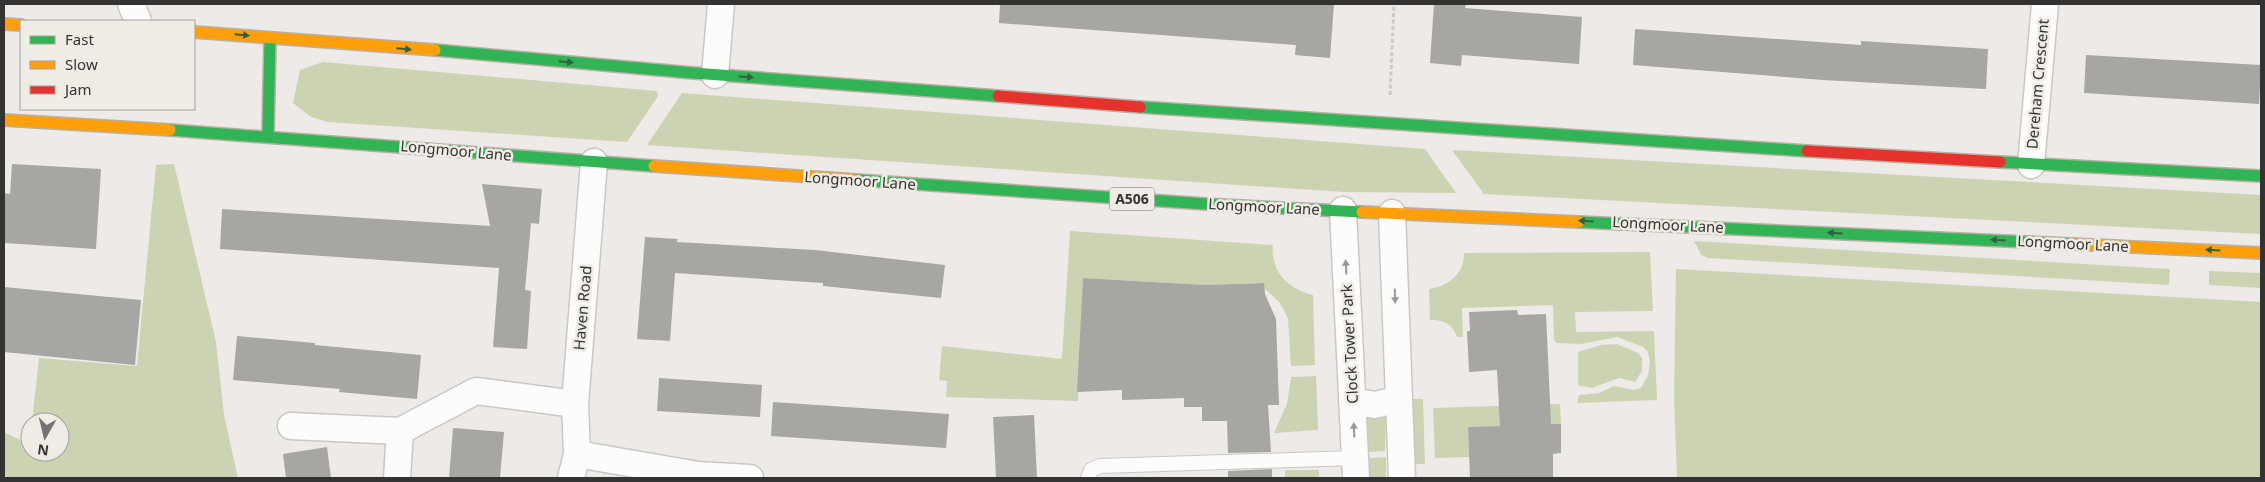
<svg xmlns="http://www.w3.org/2000/svg" width="2265" height="482" viewBox="0 0 2265 482" font-family="'Noto Sans',sans-serif">
<style>
.green{fill:#ccd3b3}
.building{fill:#a8a6a3}
.lines{fill:none;stroke-linecap:round;stroke-linejoin:round}
.lane-casing{stroke:#cac8c6;stroke-width:16}
.street-casing{stroke:#cac8c6;stroke-width:29}
.fast-casing{stroke:#b9afa4;stroke-width:14}
.slow-casing{stroke:#b9afa4;stroke-width:14}
.jam-casing{stroke:#b9afa4;stroke-width:14}
.path{stroke:#cacac9;stroke-width:3;stroke-dasharray:4 2.5;stroke-linecap:butt}
.lane{stroke:#fcfcfb;stroke-width:14}
.street{stroke:#fcfcfb;stroke-width:26}
.fast{stroke:#30b455;stroke-width:11}
.slow{stroke:#ff9f0a;stroke-width:11}
.jam{stroke:#e5322d;stroke-width:11}
.oneway{fill:#33603e}
.oneway2{fill:#989896}
.labels{text-anchor:middle;stroke-width:5;stroke-linejoin:round;paint-order:stroke}
.shield{fill:#efebe5;stroke:#6d6a67;stroke-width:1}
.shield-label{font-size:14px;font-weight:bold;fill:#353331}
.street-label{font-size:15px;fill:#353331;stroke:#efebe5}
</style>
<rect width="100%" height="100%" fill="#edeae7"/>
<!-- green -->
<path class="green" d="M323,62L657,91L658,96L627,142L328,122L311,117L293,103L300,70Z
M682,93L1425,149L1456,193L1344,192L647,145Z
M1452,150L2261,195V234L1484,194Z
M174,164L216,342L224,415L238,478H4V432L29,444L30,440V452H60V422H32L39,358L137,366L156,165Z
M1070,231L1273,245C1270,271 1288,289 1313,295L1315,365L1291,366L1288,318L1280,303L1259,283L1205,285L1083,278L1078,401L946,397L947,381L939,380L942,346L1062,359Z
M1694,241L2170,269L2169,285L1708,258L1701,255Z
M1650,252L1653,311L1575,312L1576,332L1654,331L1657,400L1577,403L1579,395L1599,393L1614,386L1634,390L1641,388L1648,375L1650,363L1648,352L1643,347L1617,337L1581,344L1556,343L1554,339L1553,305L1462,308L1463,337H1457C1453,324 1443,319 1430,320L1429,289C1449,286 1464,274 1464,253Z
M1676,269L2261,302V478H1677L1674,399Z
M2209,271L2261,273V288L2209,285Z
M1617,344L1638,353L1642,358V371L1635,382L1619,378L1592,388L1578,385V352L1601,345Z
M1316,376L1318,430L1274,433L1287,404L1291,377Z
M1411,399H1423L1425,464H1413Z
M1560,404L1561,424L1468,427L1469,457L1435,458L1433,408Z
M1363,411H1386L1385,451L1368,452Z
M1386,457V478H1370L1369,458Z
M1285,470H1319V478H1285Z"/>
<!-- building -->
<path class="building" d="M1000,4H1334L1330,58L1295,55L1296,45L999,23Z
M1434,4H1466L1465,8L1582,17L1579,64L1462,55L1461,66L1430,63Z
M1635,29L1861,45V41L1988,49L1986,89L1823,80L1633,65Z
M2086,55L2261,65L2259,104L2084,93Z
M12,164L101,169L96,249L4,243V193L10,194Z
M482,184L542,189L539,224L531,223L525,290L531,291L527,349L493,347L499,268L220,249L222,209L490,226Z
M645,237L678,239L677,242L815,250L945,265L941,298L823,286V283L675,273L670,341L637,339Z
M1083,278L1205,285L1264,283L1265,294L1276,319L1279,405H1268L1271,452L1228,453L1227,421H1202V407H1184V398L1122,400V390L1077,392Z
M4,287L141,300L135,365L4,352Z
M1517,310L1518,315L1546,314L1551,424H1561V453L1553,454V478H1470L1468,427L1500,426L1497,370L1469,372L1467,331H1470L1469,312Z
M237,336L315,343V345L421,355L417,399L339,392L340,389L233,380Z
M659,378L762,385L760,417L657,411Z
M773,402L949,414L946,448L771,436Z
M1034,415L1037,478H996L993,417Z
M453,428L504,432L500,478H449Z
M327,447L331,478H286L283,454Z
M1272,469V478H1228V471Z"/>
<g class="lines">
<defs>
<path id="lane" d="M1088,478L1091,470L1100,466L1355,458"/>
<path id="street" d="M131,4L138,21
M715,75L721,4
M2031,165L2045,4
M1343,210L1356,478
M1392,213L1402,478
M1352,401L1375,405L1399,399
M291,426L400,431L476,391L575,404
M577,454L698,475L750,478
M397,478L400,431
M571,478L577,454L575,404L594,162"/>
<path id="fast" d="M435,50L693,73L998,96
M1140,107L1807,151
M170,130L654,166
M268,136L270,38
M2000,162L2261,176
M857,180L1221,205L1362,212
M1579,222L2071,244"/>
<path id="slow" d="M4,24L21,25
M194,32L435,50
M4,120L170,130
M654,166L857,180
M1362,212L1579,222
M2071,244L2261,253"/>
<path id="jam" d="M998,96L1140,107
M1807,151L2000,162"/>
</defs>
<!-- lane casing -->
<use href="#lane" class="lane-casing"/>
<!-- street casing -->
<use href="#street" class="street-casing"/>
<!-- fast casing -->
<use href="#fast" class="fast-casing"/>
<!-- slow casing -->
<use href="#slow" class="slow-casing"/>
<!-- jam casing -->
<use href="#jam" class="jam-casing"/>
<!-- path -->
<path class="path" d="M1390,95L1394,4"/>
<!-- lane -->
<use href="#lane" class="lane"/>
<!-- street -->
<use href="#street" class="street"/>
<!-- fast -->
<use href="#fast" class="fast"/>
<!-- slow -->
<use href="#slow" class="slow"/>
<!-- jam -->
<use href="#jam" class="jam"/>
</g>
<!-- one-way arrows -->
<defs><path id="oneway-solid" d="M-6-.8H1V-3.2L6.5 0L1 3.2V.8H-6Z" transform="scale(1.25)"/></defs>
<g class="oneway">
<use href="#oneway-solid" transform="translate(242 35) rotate(5)"/>
<use href="#oneway-solid" transform="translate(404 49) rotate(5)"/>
<use href="#oneway-solid" transform="translate(566 62) rotate(5)"/>
<use href="#oneway-solid" transform="translate(746 77) rotate(4)"/>
<use href="#oneway-solid" transform="translate(1586 221) rotate(-177)"/>
<use href="#oneway-solid" transform="translate(1835 233) rotate(-177)"/>
<use href="#oneway-solid" transform="translate(1998 240) rotate(-177)"/>
<use href="#oneway-solid" transform="translate(2213 250) rotate(-177)"/>
</g>
<g class="oneway2">
<use href="#oneway-solid" transform="translate(1346 267) rotate(-93)"/>
<use href="#oneway-solid" transform="translate(1395 296) rotate(88)"/>
<use href="#oneway-solid" transform="translate(1354 430) rotate(-93)"/>
</g>
<g class="labels">
<!-- shield labels -->
<rect class="shield" x="1109.5" y="187.5" width="45" height="23" rx="4"/>
<g class="shield-label">
<text x="1132" y="204">A506</text>
</g>
<!-- street labels -->
<g class="street-label">
<text transform="translate(2038 84) rotate(-85)" y="5">Dereham Crescent</text>
<text transform="translate(456 151) rotate(5)" y="5">Longmoor Lane</text>
<text transform="translate(860 181) rotate(4)" y="5">Longmoor Lane</text>
<text transform="translate(1264 207) rotate(3)" y="5">Longmoor Lane</text>
<text transform="translate(1668 225) rotate(3)" y="5">Longmoor Lane</text>
<text transform="translate(2073 244) rotate(3)" y="5">Longmoor Lane</text>
<text transform="translate(583 308) rotate(-85)" y="5">Haven Road</text>
<text transform="translate(1350 344) rotate(-93)" y="5">Clock Tower Park</text>
</g>
</g>
<!-- border -->
<rect width="2265" height="482" fill="none" stroke="#353331" stroke-width="10"/>
<!-- legend -->
<rect x="20" y="20" width="175" height="90" fill="#efebe5" stroke="#a5a19d"/>
<rect x="30" y="36" width="25" height="8" fill="#30b455" stroke="#a5a19d"/>
<text x="65" y="45" font-size="15" fill="#353331">Fast</text>
<rect x="30" y="61" width="25" height="8" fill="#ff9f0a" stroke="#a5a19d"/>
<text x="65" y="70" font-size="15" fill="#353331">Slow</text>
<rect x="30" y="86" width="25" height="8" fill="#e5322d" stroke="#a5a19d"/>
<text x="65" y="95" font-size="15" fill="#353331">Jam</text>
<!-- north arrow -->
<g transform="translate(45 437) rotate(188)"><circle r="24" fill="#efebe5" stroke="#a5a19d"/>
<path d="M0-4L9 19L0 12L-9 19Z" fill="#757371"/>
<text y="-8" font-size="14" font-weight="bold" text-anchor="middle" fill="#353331">N</text>
</g>
</svg>
